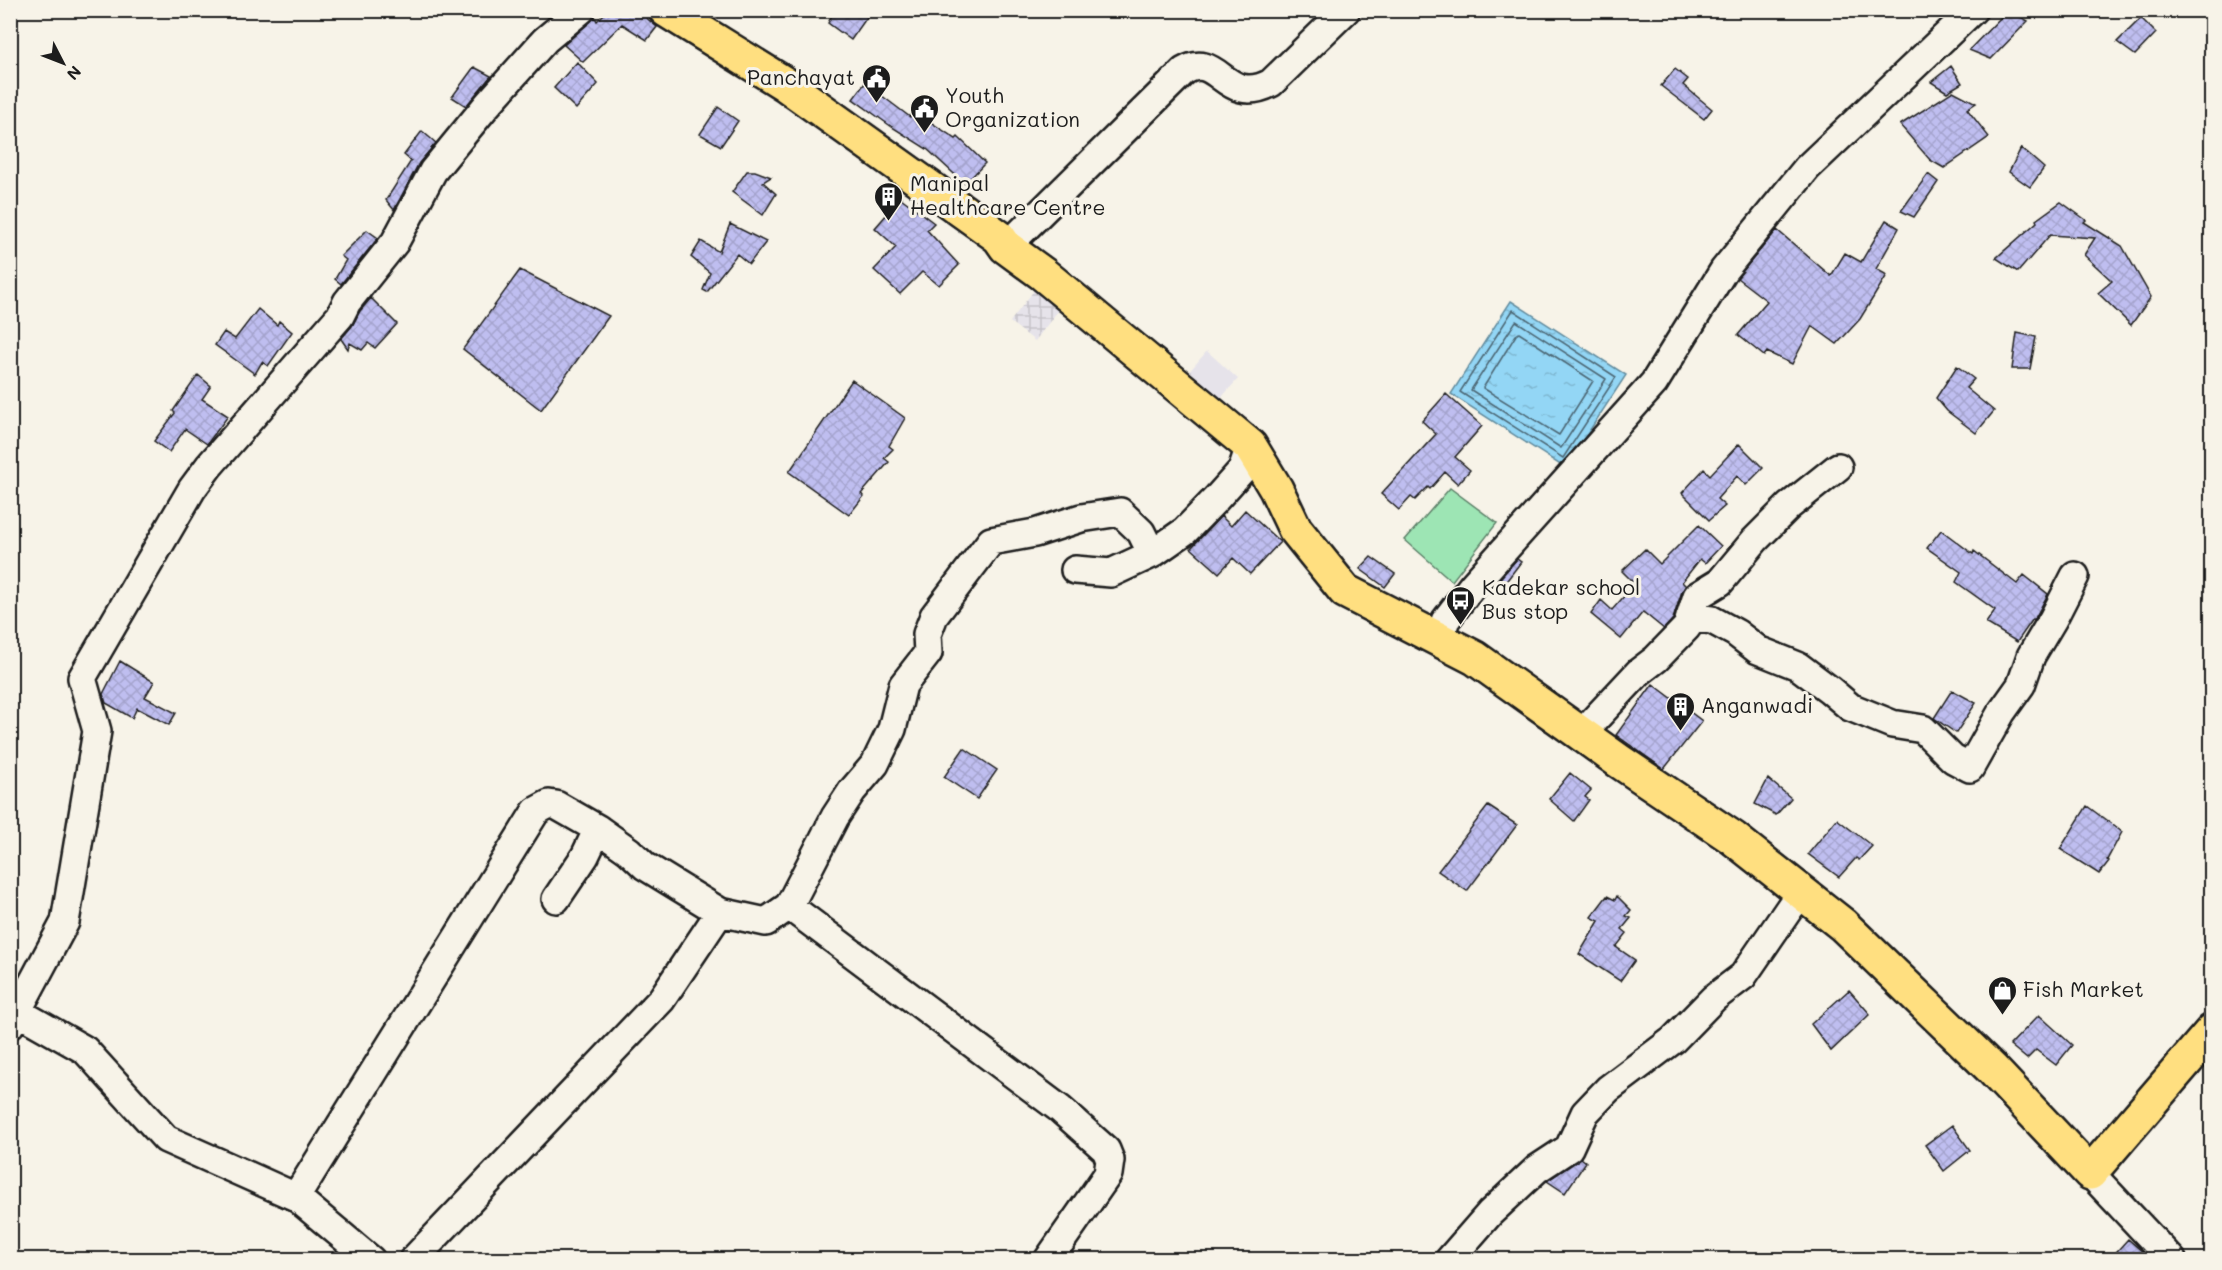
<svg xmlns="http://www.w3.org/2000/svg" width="2222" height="1270" viewBox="0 0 2222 1270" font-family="Mali,sans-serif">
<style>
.built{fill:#e6e3ea}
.industrial{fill:url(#industrial-grid)}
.green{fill:#9de5b4;stroke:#5c8068;stroke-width:1.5}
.water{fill:url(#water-ripples);stroke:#638c9e;stroke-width:1.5}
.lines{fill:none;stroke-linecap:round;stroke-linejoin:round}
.shore{stroke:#4c6673;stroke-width:1.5}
.building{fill:url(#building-cross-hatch);stroke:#1c1c1c;stroke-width:1.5}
.minor-casing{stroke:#1c1c1c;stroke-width:32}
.major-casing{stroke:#1c1c1c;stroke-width:38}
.minor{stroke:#f7f3e8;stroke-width:27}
.major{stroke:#ffdf80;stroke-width:33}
.labels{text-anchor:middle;stroke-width:6;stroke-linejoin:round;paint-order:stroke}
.poi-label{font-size:21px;fill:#1c1c1c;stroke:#f7f3e8;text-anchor:start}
</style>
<defs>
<pattern id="industrial-grid" width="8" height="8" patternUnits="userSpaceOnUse" patternTransform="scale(1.5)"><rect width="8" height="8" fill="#e6e3ea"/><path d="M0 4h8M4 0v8" fill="none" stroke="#c5c2c8"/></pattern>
<pattern id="water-ripples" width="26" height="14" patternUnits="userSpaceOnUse" patternTransform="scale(1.5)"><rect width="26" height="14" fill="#93d6f5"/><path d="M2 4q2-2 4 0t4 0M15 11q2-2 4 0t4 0" fill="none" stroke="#7eb7d1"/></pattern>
<pattern id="building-cross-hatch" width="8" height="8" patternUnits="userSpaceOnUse" patternTransform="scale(1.5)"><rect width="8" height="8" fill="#bfbef0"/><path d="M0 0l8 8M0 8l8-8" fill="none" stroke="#a4a3cd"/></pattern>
</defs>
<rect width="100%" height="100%" fill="#f7f3e8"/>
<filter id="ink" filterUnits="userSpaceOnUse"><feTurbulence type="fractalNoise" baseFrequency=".0167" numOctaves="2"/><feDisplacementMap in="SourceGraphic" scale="12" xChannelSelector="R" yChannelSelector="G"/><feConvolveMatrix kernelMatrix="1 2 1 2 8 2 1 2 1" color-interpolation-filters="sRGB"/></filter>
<g filter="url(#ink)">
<!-- built -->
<path class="built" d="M1207,351L1238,379L1220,399L1188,373Z"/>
<!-- industrial -->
<path class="industrial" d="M1038,285L1063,304L1035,341L1010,322Z"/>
<!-- green -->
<path class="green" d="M1450,488L1497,523L1452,581L1405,540Z"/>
<!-- water -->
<path class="water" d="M1511,301L1626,375L1565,468L1451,394Z"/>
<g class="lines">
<!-- shore -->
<path class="shore" d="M1513,310L1616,377L1563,458L1460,392Z
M1516,321L1606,379L1561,448L1471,390Z
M1519,333L1593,381L1559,435L1483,388L1516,335Z"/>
</g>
<!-- building -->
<path class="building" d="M601,10H637L657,27L647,40L622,24L583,62L564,45L595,17L597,21L605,13Z
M835,10H872L851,40L828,23Z
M2008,10L2028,21L1991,59L1969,50Z
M2141,18L2156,33L2135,55L2117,42Z
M577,62L598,84L576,109L554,88Z
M1951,66L1962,83L1947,92L1931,82Z
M474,67L491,76L466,106L452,97Z
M1675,69L1688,79L1683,85L1712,109L1704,119L1661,86Z
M865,83L910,117L914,111L956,139L958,137L985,163L965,184L927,149L892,127L853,99Z
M1953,91L1976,103L1967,109L1989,137L1944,168L1930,160L1900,125Z
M718,107L738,121L721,146L700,134Z
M422,131L436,143L419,163L394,210L386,200L411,161L404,155Z
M2021,148L2044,168L2030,187L2009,172Z
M747,171H755L771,177L763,182L776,194L763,215L732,192Z
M1928,174L1938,182L1914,217L1901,211Z
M901,198L934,223L927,230L959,265L939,285L922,272L900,294L874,270L896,247L875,228Z
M2061,202L2086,220L2084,222L2122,246L2151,297L2131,325L2098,293L2112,281L2084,255L2095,238L2050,235L2018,272L1996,258L2037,222L2036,220Z
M1886,220L1899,228L1876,269L1887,275L1860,319L1837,344L1812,326L1792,364L1767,352L1764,356L1738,335L1767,301L1737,278L1777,230L1831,276L1845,253L1861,262Z
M730,224L766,242L749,264L737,254L707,292L703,290L710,273L691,257L701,241L719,252Z
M367,230L378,238L341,284L335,279L346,260L341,256Z
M520,270L609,316L541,410L463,349Z
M371,298L397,324L375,348L368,343L362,350L350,343L348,349L341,339L352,326L360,311Z
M258,309L277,325L279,321L292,332L268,366L262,362L255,374L215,345L224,332L235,339Z
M2017,333L2036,337L2030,369H2012Z
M1957,366L1974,379L1966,388L1994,411L1976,433L1947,411L1936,398Z
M198,375L211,386L202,399L228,416L207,444L185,429L169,452L154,441L175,413L173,411Z
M852,380L905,418L889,446L893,449L884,458L889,462L861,494L864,496L849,515L789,472Z
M1446,394L1482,426L1455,457L1470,470L1458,484L1445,472L1430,489L1428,487L1415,500L1411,497L1399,510L1381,494L1436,434L1422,421Z
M1739,444L1763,468L1746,485L1737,476L1717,499L1725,506L1709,520L1682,493L1704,469L1710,475Z
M1245,510L1280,542L1250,574L1233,558L1219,573L1191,548L1221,516L1231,526Z
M1699,525L1721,546L1705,563L1700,559L1682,582L1686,586L1682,591L1673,619L1664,629L1643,612L1621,639L1591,614L1601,600L1612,610L1635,584L1622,571L1645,549L1660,564Z
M1941,530L1973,554L1974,551L2017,584L2024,575L2048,594L2034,620L2033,619L2017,642L1986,623L1995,610L1956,582L1961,572L1927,548Z
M1371,557L1395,574L1385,587L1360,569Z
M1517,559L1521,562L1501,588L1496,583Z
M120,661L154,682L145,697L176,713L169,725L137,708L132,718L106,703L103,694Z
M1653,684L1702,721L1664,769L1616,735Z
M1952,690L1976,703L1956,733L1934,718Z
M964,748L997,770L977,799L944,777Z
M1570,773L1591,790L1585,797L1589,800L1574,821L1549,799Z
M1768,779L1791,798L1776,815L1755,804Z
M1488,806L1517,825L1467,891L1438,871Z
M2087,806L2122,832L2107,860L2109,861L2099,874L2060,849Z
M1837,819L1872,846L1859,860L1856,858L1839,877L1808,854Z
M1607,896L1615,900L1617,896L1631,910L1626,916L1631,918L1622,929L1627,933L1616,947L1635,960L1620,981L1579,954L1599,921L1591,917Z
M1849,990L1870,1014L1831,1051L1811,1024Z
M2039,1015L2072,1045L2056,1065L2036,1050L2027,1059L2010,1045Z
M1952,1125L1970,1150L1944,1171L1925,1145Z
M1581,1158L1586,1162L1565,1193L1547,1181Z
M2128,1239L2145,1254L2150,1260H2109Z"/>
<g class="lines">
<defs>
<path id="minor" d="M1006,247L1184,71C1219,50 1224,107 1271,83L1346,10
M1075,570L1111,573L1152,554L1185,531L1216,499L1242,470L1250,446
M1690,617L1712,620L1736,633L1758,650L1798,666L1830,690L1850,707L1892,724L1923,729L1953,759L1970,768L2001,713L2021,685L2031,656L2053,619L2075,576
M1441,640L1445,621L1472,586L1654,383L1724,270L1807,168L1973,10
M1581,734L1639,672L1656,659L1687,627L1697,596L1720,582L1755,540L1789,506L1838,467
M556,899L585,856L598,829L629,851L645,866L720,912L766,922L789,906L835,817L852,791L875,764L892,729L903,685L928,653L927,634L934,616L991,541L1035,533L1081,518L1120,512L1141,532L1152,554
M789,906L1060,1109L1106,1150L1110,1160L1108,1174L1048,1260
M18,1012L85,1050L166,1139L296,1197L371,1260
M10,1025L65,922L97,731L82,678L192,489L209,466L340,316L347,302L395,242L433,171L487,105L545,40L581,10
M2090,1173L2172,1260
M296,1197L536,811L549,804L556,805L598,829
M413,1260L661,1000L720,912
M1449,1260L1490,1213L1537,1169L1569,1148L1585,1113L1608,1089L1673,1040L1714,998L1743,976L1791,906L1804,894"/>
<path id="major" d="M666,10L785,84L999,237L1006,247L1043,274L1250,446L1276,489L1295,529L1345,591L1475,658L1619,761L1733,838L1843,925L1992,1069L2090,1173L2212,1031"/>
</defs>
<!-- minor casing -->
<use href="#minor" class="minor-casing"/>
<!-- major casing -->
<use href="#major" class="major-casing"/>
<!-- minor -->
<use href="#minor" class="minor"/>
<!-- major -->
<use href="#major" class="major"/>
</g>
</g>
<!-- icons -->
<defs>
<symbol id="civic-pin" viewBox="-11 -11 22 30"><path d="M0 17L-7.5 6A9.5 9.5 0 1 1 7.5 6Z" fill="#1c1c1c" stroke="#f7f3e8"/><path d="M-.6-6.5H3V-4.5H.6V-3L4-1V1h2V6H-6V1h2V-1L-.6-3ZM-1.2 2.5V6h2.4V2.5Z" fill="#fff"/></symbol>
<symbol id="building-pin" viewBox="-11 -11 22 30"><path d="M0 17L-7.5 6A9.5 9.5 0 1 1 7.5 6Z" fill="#1c1c1c" stroke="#f7f3e8"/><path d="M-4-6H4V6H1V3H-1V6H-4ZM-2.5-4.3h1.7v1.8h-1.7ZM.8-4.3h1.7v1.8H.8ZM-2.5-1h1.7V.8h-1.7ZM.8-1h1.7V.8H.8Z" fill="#fff"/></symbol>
<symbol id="bus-pin" viewBox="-11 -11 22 30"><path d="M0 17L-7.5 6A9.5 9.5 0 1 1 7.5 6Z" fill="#1c1c1c" stroke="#f7f3e8"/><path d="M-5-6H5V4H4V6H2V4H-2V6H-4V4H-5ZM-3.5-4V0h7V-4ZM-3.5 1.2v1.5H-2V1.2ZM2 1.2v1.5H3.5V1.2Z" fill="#fff"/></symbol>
<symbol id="shop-pin" viewBox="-11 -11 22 30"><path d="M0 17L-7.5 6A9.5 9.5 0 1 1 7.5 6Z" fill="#1c1c1c" stroke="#f7f3e8"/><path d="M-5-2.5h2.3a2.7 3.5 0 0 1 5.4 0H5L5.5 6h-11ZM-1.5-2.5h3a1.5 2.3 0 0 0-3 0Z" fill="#fff"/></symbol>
</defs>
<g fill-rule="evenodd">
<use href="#civic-pin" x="860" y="62" width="33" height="45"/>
<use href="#civic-pin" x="908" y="92" width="33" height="45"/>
<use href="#building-pin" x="872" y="180" width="33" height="45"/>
<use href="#bus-pin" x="1444" y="584" width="33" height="45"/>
<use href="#building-pin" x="1664" y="690" width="33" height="45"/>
<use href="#shop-pin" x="1986" y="974" width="33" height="45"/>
</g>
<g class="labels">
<!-- poi labels -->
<g class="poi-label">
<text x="855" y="85" text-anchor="end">Panchayat</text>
<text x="945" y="103">Youth<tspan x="945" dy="24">Organization</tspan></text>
<text x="910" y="191">Manipal<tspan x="910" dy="24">Healthcare Centre</tspan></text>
<text x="1482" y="595">Kadekar school<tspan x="1482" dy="24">Bus stop</tspan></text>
<text x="1701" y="713">Anganwadi</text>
<text x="2023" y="997">Fish Market</text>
</g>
</g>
<!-- margin -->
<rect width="2222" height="1270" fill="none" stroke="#f7f3e8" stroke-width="36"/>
<rect x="18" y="18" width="2186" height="1234" fill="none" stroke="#1c1c1c" stroke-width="2" filter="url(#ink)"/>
<!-- north arrow -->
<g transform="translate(63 63) rotate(132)" stroke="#f7f3e8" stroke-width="4.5" paint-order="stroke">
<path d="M0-4.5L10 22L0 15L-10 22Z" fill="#1c1c1c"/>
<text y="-9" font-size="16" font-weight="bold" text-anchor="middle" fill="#1c1c1c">N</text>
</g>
</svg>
